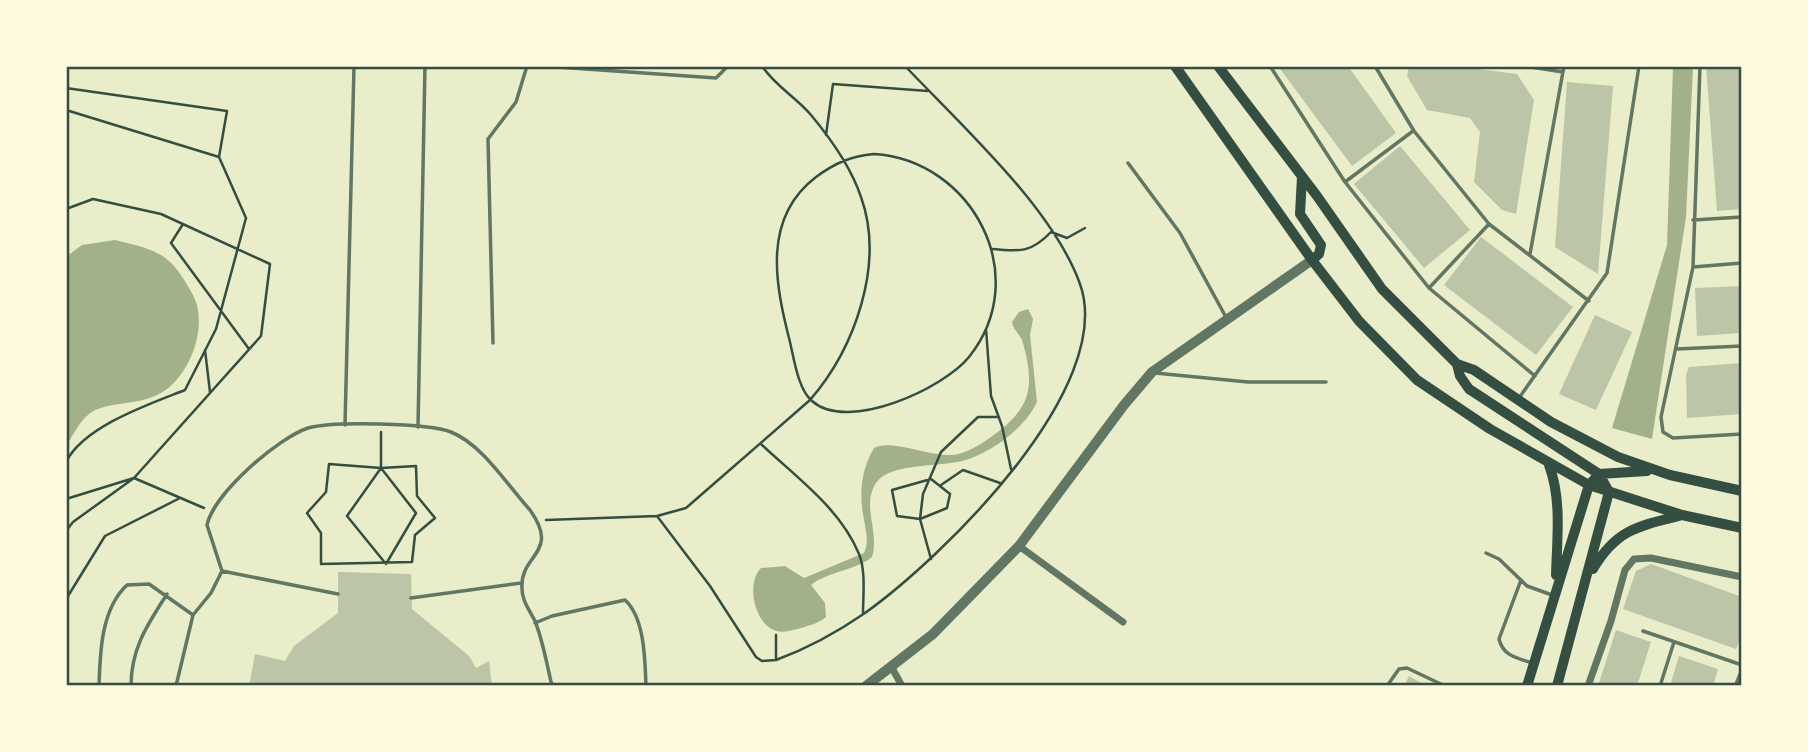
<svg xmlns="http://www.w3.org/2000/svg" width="1808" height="752" viewBox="0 0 1808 752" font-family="Signika,sans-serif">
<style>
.water{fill:#a3b18a}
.building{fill:#bcc5a7}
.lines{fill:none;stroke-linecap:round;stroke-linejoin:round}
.path{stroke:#344e41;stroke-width:2.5}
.service{stroke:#617663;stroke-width:3.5}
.minor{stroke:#617663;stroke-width:7}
.tertiary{stroke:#617663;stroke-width:10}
.secondary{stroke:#344e41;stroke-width:10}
.neatline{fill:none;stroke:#344e41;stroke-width:2.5}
</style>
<rect width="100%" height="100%" fill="#e9edc9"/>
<!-- water -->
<path class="water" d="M1673,67H1693L1686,217L1652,439L1612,428L1667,245Z
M115,240C160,251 170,253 193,295C210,327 188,383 155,396C137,404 116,402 98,409C83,414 75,432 67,445V256L82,245Z
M1028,309L1033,319L1030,335L1037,402C1025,428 990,454 962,461C938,467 889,463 876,483C861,506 880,532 872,557C854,571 829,571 811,585L825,603L826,617C819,623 811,625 801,628C793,630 782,634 774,630C754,622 746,583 761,568L785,566L804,578L864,553C870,541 865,528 863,514C859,491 862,468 874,448C889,439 927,455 947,455C963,456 978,446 991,437C1031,409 1036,387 1022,340C1019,333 1013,330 1012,322L1019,312Z"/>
<!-- building -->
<path class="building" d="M1278,66H1348L1396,133L1352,166Z
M1409,66H1455L1517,74L1534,100L1516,214L1502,210L1474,182L1480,132L1470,118L1427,110L1407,76Z
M1706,66H1742V209L1717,211Z
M1567,82L1613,86L1598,274L1555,247Z
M1400,146L1470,230L1424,268L1354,184Z
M1481,237L1573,307L1536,355L1444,285Z
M1742,286V333L1697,336L1695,288Z
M1595,315L1632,332L1596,410L1559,394Z
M1742,363V414L1687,418L1686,375L1689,367Z
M1651,564L1742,597V634L1736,649L1623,609L1636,571Z
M338,572L411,574L412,609L469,656L476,668L489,661L492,686H249L255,654L285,661L294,646L338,613Z
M1616,630L1651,642L1637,686H1598Z
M1679,656L1718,669L1713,686H1670Z
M1409,676L1427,686H1404Z"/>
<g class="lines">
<!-- path -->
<path class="path" d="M66,88L227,111L219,157
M66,110L219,157L246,218L216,329L185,390C150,404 84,426 66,462
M826,135L833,84L928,91
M874,154C972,160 1034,276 969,357C944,388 848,433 812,401C798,389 794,359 790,342C775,284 762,218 816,177C835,163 851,156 874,154Z
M66,209L93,199L161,214L270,264L261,336L134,478L73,522L66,531
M183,224L171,243L249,349
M993,249C1021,252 1032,252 1051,232L1067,238L1085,228
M986,329L991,396L1002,426L1011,469
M205,350L210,392
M381,432V468L347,516L386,564L416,513L381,468L329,464L326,492L307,513L321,533V564L412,562L415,535L435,518L417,496L416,466L381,468
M761,444C796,477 840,508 859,554C866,571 863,596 863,614
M931,479L950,494L947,508L920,519L897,516L892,490Z
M941,485L963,470L1000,483
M66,499L134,478L204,508
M657,516L710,586L756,657L762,661L776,660C806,649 839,631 865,613C942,558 1117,388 1080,284C1053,208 960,124 905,66
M546,520L657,516L686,508L810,400C855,348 885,264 861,197C851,167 831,139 811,115C796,97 775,86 762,66
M931,559L920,519L923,494L941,452L978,417H999
M66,621L68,596L105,536L180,498
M776,660V635"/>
<!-- service -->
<path class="service" d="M542,66L716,78L728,66
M1270,66L1345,182L1429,288L1535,376
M1375,66L1414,131L1489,224L1589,301
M1524,66L1563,72
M1700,66L1693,267L1661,417L1663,432L1673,438L1742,434
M1128,163L1180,233L1227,319
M1345,182L1413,131
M1693,220L1742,217
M1530,254L1564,66
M1693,267L1742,263
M1429,288L1489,224
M493,343L488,139L516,102L527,66
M1676,349L1742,346
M1155,373L1248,382H1326
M1519,398L1607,273L1639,66
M345,425L354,66
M418,427L425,66
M1486,553L1499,559L1527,586L1552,595
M222,571L338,594
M1521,580L1499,639C1503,656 1517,658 1532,663
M411,598L521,583
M535,623L552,616L625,600C645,618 645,661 646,686
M1643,631L1742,665
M99,686C100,653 101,609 127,585L149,584L193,615
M131,686C131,649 147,625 167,594
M176,686L193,615L211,593L222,571L207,525C214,493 278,438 308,428C333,421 428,423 451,432C483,445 507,485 530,510C560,552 522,554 522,585C521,600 529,609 535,621C543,641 547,665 552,686
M1387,686L1399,669L1407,668L1445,686
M1660,686L1674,642"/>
<!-- minor -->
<path class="minor" d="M1019,546L1123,622
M892,668L902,686
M1588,686L1611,621L1625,570L1634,559L1651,558L1742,577
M1737,686L1742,674"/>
<!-- tertiary -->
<path class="tertiary" d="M866,686L933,634L1019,546L1124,405L1152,372L1312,260"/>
<!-- secondary -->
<path class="secondary" d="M1175,66L1312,260L1359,321L1417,380L1490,429L1589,485L1682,515L1742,528
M1218,66L1317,196L1382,289L1457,364L1474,370L1551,422L1618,457L1670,475L1742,491
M1302,177L1300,214L1321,245L1319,254L1312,260
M1457,364L1460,376L1469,389L1599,474L1609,492
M1549,465C1562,500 1557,538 1556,575
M1593,569C1616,530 1638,526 1679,516
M1527,686L1589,485L1599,474L1647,471
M1557,686L1609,492"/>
</g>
<!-- border -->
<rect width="1808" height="752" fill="none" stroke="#fefae0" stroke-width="136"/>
<rect x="68" y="68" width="1672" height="616" class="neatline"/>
</svg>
